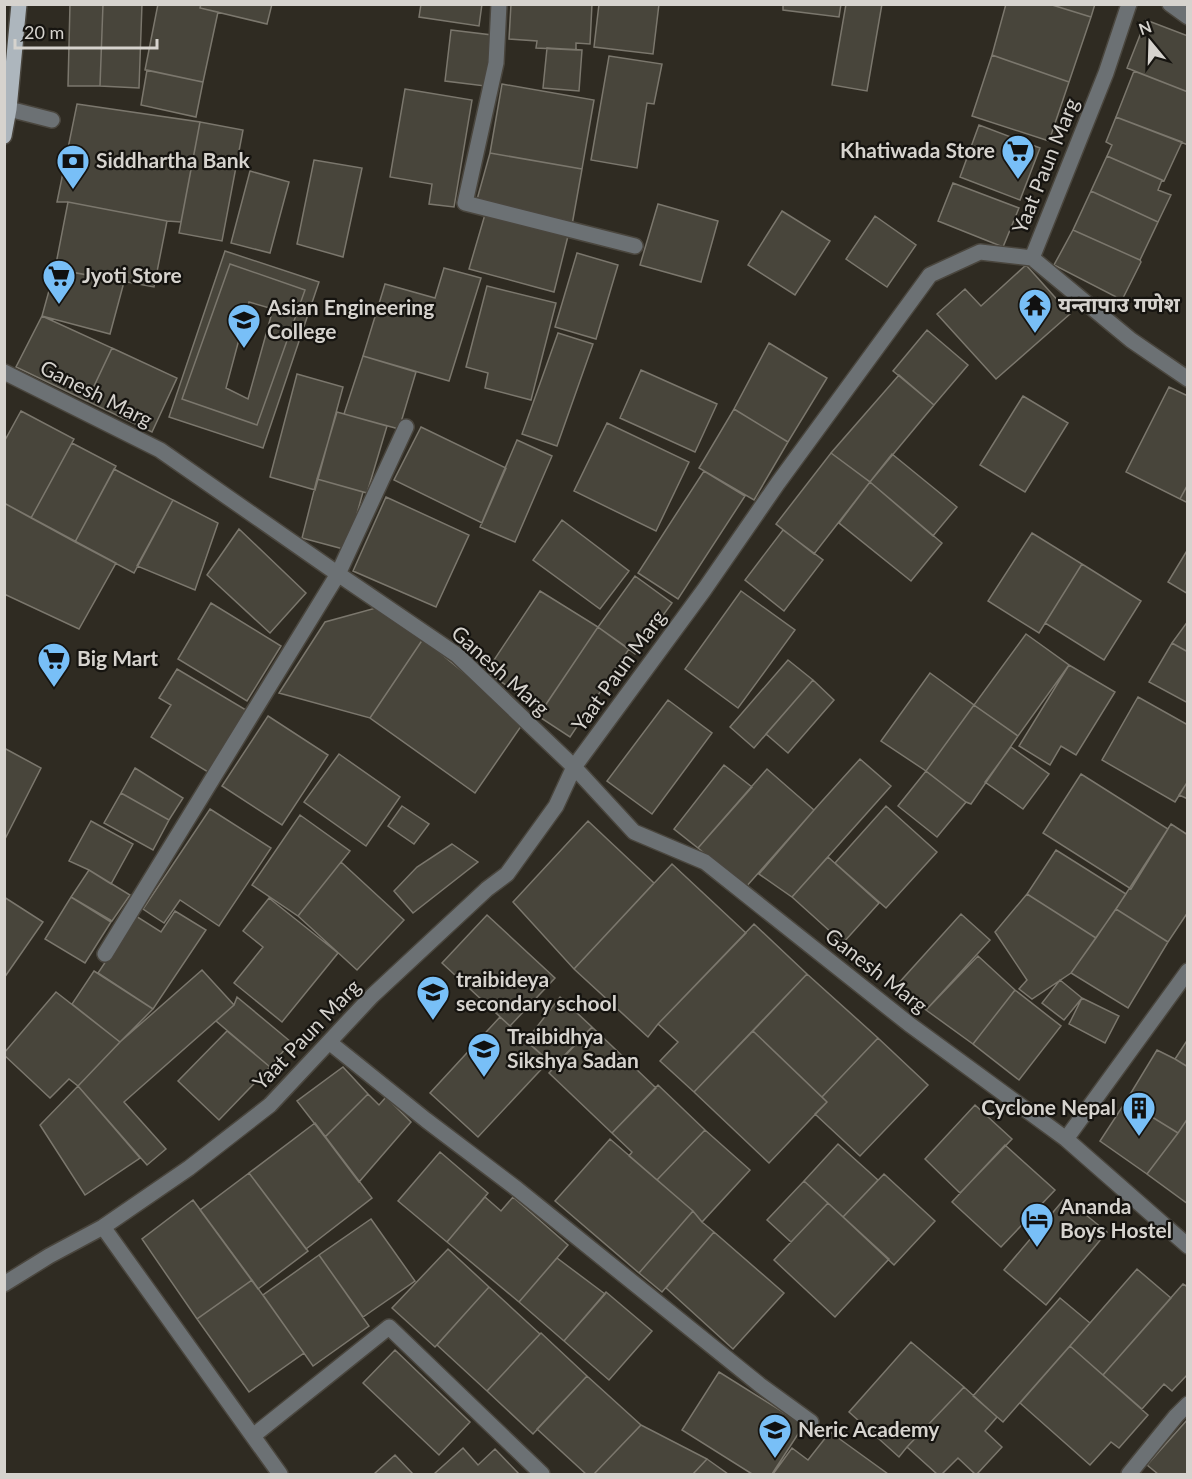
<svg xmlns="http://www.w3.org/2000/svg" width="1192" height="1479" viewBox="0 0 1192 1479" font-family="Lato,'Noto Sans Devanagari',sans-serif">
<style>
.building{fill:#48453b;stroke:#7b776d;stroke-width:1.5;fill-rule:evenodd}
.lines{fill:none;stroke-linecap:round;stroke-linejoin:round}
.minor-casing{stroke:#4a463e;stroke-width:18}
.major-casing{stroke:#4a463e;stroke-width:18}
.minor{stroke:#6c7174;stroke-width:15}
.major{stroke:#adb6bd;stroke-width:15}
.labels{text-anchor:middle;stroke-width:4.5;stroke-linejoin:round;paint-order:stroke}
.poi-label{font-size:21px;font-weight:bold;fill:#d6d3ce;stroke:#161410;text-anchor:start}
.street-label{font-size:21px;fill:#d6d3ce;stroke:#161410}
</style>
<rect width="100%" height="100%" fill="#2f2b22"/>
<!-- building -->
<path class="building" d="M70,4H103L100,86H68Z
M103,4H142L139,88L100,86Z
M158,4H201L200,8L218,12L203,82L145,70Z
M201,4H272L267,24L200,8Z
M421,4H482L479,26L419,17Z
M511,4H592L590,44L576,43V50L536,48L537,41L509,39Z
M599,4H659L653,54L594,47Z
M783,4H841L839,17L783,10Z
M846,4H882L867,91L832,85Z
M1006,4H1049L1091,17L1069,82L992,55Z
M1049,4H1095L1091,17Z
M1146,20L1188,36V92L1127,68Z
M451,30L492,35L485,86L445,81Z
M547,48L582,50L579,91L543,88Z
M992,55L1069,82L1049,141L972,116Z
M609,56L662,64L654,104L647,103L637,168L591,160Z
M147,70L203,82L196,117L141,105Z
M1134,71L1188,92V145L1116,117Z
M502,84L594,100L582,169L490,153Z
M405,89L472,100L454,207L429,204L432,184L390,177Z
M77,104L200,122L181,222L167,221L68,202H57Z
M1116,117L1182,142L1164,181L1107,156L1112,145L1106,142Z
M200,122L243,130L222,241L179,233Z
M979,125L1040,148L1020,200L960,177Z
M490,153L582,169L572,225L476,203Z
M1107,156L1162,180L1158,190L1171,195L1158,222L1091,191Z
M314,160L362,168L343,257L297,244Z
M250,171L289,182L270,253L231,243Z
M953,183L1019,208L1003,247L938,221Z
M1091,191L1158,222L1140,260L1073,230Z
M68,202L167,221L154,287L55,269Z
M658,204L718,221L701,282L640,265Z
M486,211L568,236L554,292L469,269Z
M782,211L830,241L795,295L748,265Z
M875,216L916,245L887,287L846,259Z
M1073,230L1140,260L1141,262L1122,300L1054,265Z
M225,251L319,282L263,448L169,417Z
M577,253L618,265L596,339L555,327Z
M230,264L305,290L257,425L182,399ZM249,302L273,309L248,399L226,388Z
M230,264L305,290L257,425L182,399Z
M1026,265L1070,314L996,379L937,314L965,289L981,306Z
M444,268L481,278L449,381L363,356L385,284L435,298Z
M55,269L124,282L110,334L42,316Z
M487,286L556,303L531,400L485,388L488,373L466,367Z
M42,316L112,348L87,401L16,367Z
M927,330L968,365L934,405L893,371Z
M558,333L593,344L557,446L522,434Z
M769,343L827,378L788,442L734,409Z
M112,348L177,378L152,432L87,401Z
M363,356L416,372L399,429L344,414Z
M641,370L717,404L695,452L620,418Z
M297,374L343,387L315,490L270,477Z
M899,375L934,405L870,482L831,453Z
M1169,387L1188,396V484L1180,499L1126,472Z
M1023,396L1068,423L1025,492L980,465Z
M734,409L788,442L754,500L699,468Z
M21,411L74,439L31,518L4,503V442Z
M337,412L387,426L367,493L317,479Z
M607,423L689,462L656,531L574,491Z
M421,427L506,468L482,523L394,480Z
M517,440L552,456L515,542L480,527Z
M72,443L116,466L75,542L31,518Z
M831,453L870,482L814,554L776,524Z
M892,454L957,507L933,536L870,482Z
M114,469L173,500L134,573L75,542Z
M704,471L745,496L678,599L638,573Z
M317,479L363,492L347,550L302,538Z
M870,482L942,543L911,581L839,523Z
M1188,484V503L1180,499Z
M386,497L469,535L436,607L353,571Z
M173,500L218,523L195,590L137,566Z
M4,503L116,563L79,629L4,594Z
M562,520L629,571L600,609L533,560Z
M239,529L306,593L270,633L207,575Z
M783,530L823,560L784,611L745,580Z
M1032,533L1082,564L1039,633L988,601Z
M1188,549V594L1168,582Z
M1082,564L1141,601L1104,660L1045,623Z
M635,576L672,603L635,654L598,627Z
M540,591L598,627L543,709L486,672Z
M741,591L795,630L738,708L685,669Z
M211,603L281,646L247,701L178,659Z
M383,606L423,639L370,718L279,693L325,622Z
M1188,621V652L1172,643Z
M598,627L629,649L570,737L538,716Z
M1026,634L1069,665L1018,736L974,705Z
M423,639L524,722L475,793L370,718Z
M1172,643L1188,652V703L1149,682Z
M788,660L813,680L754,748L730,727Z
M1069,665L1115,692L1076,755L1061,746L1050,765L1019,746Z
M177,669L246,710L208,772L151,737L171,705L159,698Z
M930,673L974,705L926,771L881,741Z
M813,680L834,700L788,753L766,734Z
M1138,697L1188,725V781L1175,802L1102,760Z
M668,700L712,733L652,814L607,781Z
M974,705L1018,736L971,804L966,802L926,771Z
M268,716L328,755L282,825L222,786Z
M1011,747L1049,774L1023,809L985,782Z
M4,748L41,768L4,841Z
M339,754L400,797L366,846L304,802Z
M860,759L891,786L792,897L759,874L814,810Z
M724,765L752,787L698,848L674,829Z
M135,768L183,798L169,820L121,793Z
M767,769L814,810L745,888L698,848Z
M926,771L966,802L937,837L898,806Z
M1081,774L1168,829L1131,889L1043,833Z
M1188,781V799L1179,795Z
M121,793L169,820L153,850L104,823Z
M402,806L429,824L414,844L388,826Z
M886,806L937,852L886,908L835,863Z
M210,809L271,848L219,926L180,900L164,923L143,909Z
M300,815L350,851L298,916L252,885Z
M91,821L133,844L111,884L89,870L69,861Z
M588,821L654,883L574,969L513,902Z
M1171,824L1188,835V912L1168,942L1116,909Z
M452,844L478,862L413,913L394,891L417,867Z
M1056,850L1126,894L1096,938L1027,894Z
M828,857L879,903L843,943L792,897Z
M341,862L404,920L357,970L298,916Z
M672,864L746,933L658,1024L648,1037L574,969Z
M89,870L130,895L112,921L71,897Z
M1027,894L1096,938L1071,973L1032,999L1019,989L1027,980L995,932Z
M4,897L43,922L4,978Z
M71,897L111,922L85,963L45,939Z
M269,898L338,953L282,1022L234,983L263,947L243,931Z
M1116,909L1168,942L1128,1008L1071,973Z
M175,911L206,930L153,1009L98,973L136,916L161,932Z
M961,914L990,940L926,1010L897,985Z
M487,915L555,978L510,1026L442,963Z
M754,924L807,974L694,1092L660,1061L678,1042L658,1024Z
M978,956L1015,990L973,1044L926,1010Z
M202,970L234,1005L124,1102L166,1149L147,1165L78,1086L120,1042Z
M94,971L153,1009L120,1042L72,1004Z
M807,974L878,1038L822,1097L753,1031Z
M1060,980L1082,998L1064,1020L1042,1003Z
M1015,990L1061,1026L1019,1080L973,1044Z
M56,992L120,1042L78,1086L69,1079L50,1098L4,1055V1053Z
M237,997L291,1042L270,1067L216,1021L234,1005Z
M560,997L592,1027L554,1066L526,1041Z
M1082,998L1119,1016L1105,1043L1069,1024Z
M500,1017L549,1061L478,1137L430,1093Z
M592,1027L656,1088L612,1133L549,1073Z
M227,1031L270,1067L219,1120L178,1081Z
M753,1031L827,1102L769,1163L694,1092Z
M878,1038L928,1085L860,1156L815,1114L827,1102L822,1097Z
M1188,1039V1067L1175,1059Z
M1157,1050L1175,1059L1188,1067V1118L1178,1133L1126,1101Z
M343,1067L368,1094L325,1137L297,1101Z
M658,1085L705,1130L657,1180L629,1156L632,1152L612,1133Z
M78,1086L140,1158L85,1195L40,1125Z
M368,1094L379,1105L386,1097L411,1122L359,1182L325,1137Z
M1126,1101L1178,1133L1147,1174L1100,1141Z
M975,1105L1012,1139L960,1193L925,1159Z
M1188,1118V1204L1147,1174L1178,1133Z
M315,1123L372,1198L306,1249L249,1173Z
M705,1130L750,1170L702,1222L693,1211L657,1180Z
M610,1139L693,1211L639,1273L555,1201Z
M838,1144L878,1180L843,1217L804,1181Z
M1005,1145L1055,1190L1001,1247L952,1202Z
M440,1152L488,1193L447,1242L398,1201Z
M249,1173L308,1251L258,1289L200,1210Z
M884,1174L935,1221L894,1265L843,1217Z
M804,1181L828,1203L791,1242L767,1220Z
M485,1197L501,1211L513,1197L568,1245L519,1302L447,1242Z
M1065,1198L1107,1232L1046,1305L1004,1270Z
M193,1200L252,1280L197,1319L142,1239Z
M828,1203L889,1259L835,1317L774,1260Z
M693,1211L702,1222L714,1232L662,1292L639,1273Z
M371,1219L415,1281L363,1317L319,1255Z
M714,1232L784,1293L733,1349L666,1288Z
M448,1249L489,1287L435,1347L392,1308Z
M319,1255L369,1326L313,1366L263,1295Z
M557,1258L605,1294L564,1341L519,1302Z
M1137,1269L1171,1298L1103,1375L1070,1346Z
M252,1280L304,1353L249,1392L197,1319Z
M1183,1284L1188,1287V1374L1172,1391L1164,1384L1142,1409L1103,1375Z
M489,1287L540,1334L487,1391L437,1345Z
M606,1292L652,1331L609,1380L564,1341Z
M1060,1298L1090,1323L1003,1422L973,1396Z
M541,1333L587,1376L533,1434L487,1391Z
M911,1342L964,1387L907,1447L899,1457L849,1412Z
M1070,1346L1148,1415L1119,1448L1111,1442L1090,1465L1020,1403Z
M395,1350L470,1422L439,1455L363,1383Z
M719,1372L804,1425L772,1474H752L682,1430Z
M587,1376L641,1425L594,1474H586L537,1429Z
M964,1387L997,1417L985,1431L1002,1447L977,1474H975L958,1458L942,1474H937L907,1447Z
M1188,1419V1474H1158L1147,1465Z
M641,1425L707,1459L693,1474H594Z
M830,1432L888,1474H773L792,1448L808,1460Z
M463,1448L478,1465L495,1449L519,1474H434Z
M395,1455L413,1474H374Z
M707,1459L728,1474H693Z"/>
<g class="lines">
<defs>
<path id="minor" d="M499,4L496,63L465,203L635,246
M1170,4L1188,17
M9,109L52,120
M1032,258L1131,340L1188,379
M4,372L160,450L338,574L457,655L574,767L634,832L705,862L909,1024L1066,1139L1188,1246
M105,954L338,574L406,427
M329,1042L426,1120L517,1189L760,1385L811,1422
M1066,1139L1188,971
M103,1227L280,1474
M4,1284L49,1256L103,1227L189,1168L270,1105L372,996L487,889L507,874L556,806L574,767L704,590L778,483L930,275L980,252L1032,258L1106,73L1129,4
M253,1436L389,1327L542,1474
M1129,1474L1176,1416L1188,1404"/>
<path id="major" d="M4,136L9,109L19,4"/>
</defs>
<!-- minor casing -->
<use href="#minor" class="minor-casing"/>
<!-- major casing -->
<use href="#major" class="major-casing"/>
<!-- minor -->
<use href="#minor" class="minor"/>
<!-- major -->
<use href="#major" class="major"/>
</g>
<!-- icons -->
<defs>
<symbol id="supermarket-pin" viewBox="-11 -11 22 30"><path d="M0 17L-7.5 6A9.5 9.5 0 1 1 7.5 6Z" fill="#78bff7" stroke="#161410"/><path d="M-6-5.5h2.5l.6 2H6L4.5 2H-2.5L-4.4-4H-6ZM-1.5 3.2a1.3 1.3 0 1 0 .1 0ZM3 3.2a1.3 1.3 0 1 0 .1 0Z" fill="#111"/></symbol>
<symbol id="bank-pin" viewBox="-11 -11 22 30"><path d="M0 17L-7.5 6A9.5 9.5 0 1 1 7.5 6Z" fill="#78bff7" stroke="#161410"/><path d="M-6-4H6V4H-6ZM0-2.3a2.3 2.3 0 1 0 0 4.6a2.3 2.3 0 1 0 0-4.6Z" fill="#111"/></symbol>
<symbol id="temple-pin" viewBox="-11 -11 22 30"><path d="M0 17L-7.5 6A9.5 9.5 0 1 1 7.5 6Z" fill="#78bff7" stroke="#161410"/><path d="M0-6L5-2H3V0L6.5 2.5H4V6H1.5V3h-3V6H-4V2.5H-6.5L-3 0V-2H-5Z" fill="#111"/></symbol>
<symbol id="university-pin" viewBox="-11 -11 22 30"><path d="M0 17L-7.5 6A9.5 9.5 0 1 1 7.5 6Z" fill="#78bff7" stroke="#161410"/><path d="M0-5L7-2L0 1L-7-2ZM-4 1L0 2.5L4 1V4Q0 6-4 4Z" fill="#111"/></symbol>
<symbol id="school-pin" viewBox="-11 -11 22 30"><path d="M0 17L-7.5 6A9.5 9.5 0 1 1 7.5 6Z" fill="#78bff7" stroke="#161410"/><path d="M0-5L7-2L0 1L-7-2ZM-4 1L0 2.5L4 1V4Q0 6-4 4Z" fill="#111"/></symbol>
<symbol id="building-pin" viewBox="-11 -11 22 30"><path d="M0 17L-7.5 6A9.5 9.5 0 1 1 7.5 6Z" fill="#78bff7" stroke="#161410"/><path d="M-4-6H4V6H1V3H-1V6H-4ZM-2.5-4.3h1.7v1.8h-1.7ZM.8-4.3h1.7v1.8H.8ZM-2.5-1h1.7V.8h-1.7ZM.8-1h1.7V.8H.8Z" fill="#111"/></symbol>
<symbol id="hotel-pin" viewBox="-11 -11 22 30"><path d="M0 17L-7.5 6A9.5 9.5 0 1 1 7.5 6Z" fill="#78bff7" stroke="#161410"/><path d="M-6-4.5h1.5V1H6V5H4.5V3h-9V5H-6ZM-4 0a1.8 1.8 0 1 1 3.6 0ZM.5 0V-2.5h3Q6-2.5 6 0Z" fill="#111"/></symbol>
</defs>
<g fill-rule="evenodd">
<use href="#supermarket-pin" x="999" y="132" width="38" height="52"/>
<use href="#bank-pin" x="54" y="142" width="38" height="52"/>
<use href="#supermarket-pin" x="40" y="257" width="38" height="52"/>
<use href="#temple-pin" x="1016" y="286" width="38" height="52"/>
<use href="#university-pin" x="225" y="301" width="38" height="52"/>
<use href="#supermarket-pin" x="35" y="640" width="38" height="52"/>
<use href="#school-pin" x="414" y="973" width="38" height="52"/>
<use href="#school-pin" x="465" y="1030" width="38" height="52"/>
<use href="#building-pin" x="1120" y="1089" width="38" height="52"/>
<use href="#hotel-pin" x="1018" y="1200" width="38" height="52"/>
<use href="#school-pin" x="756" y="1411" width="38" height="52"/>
</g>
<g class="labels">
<!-- poi labels -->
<g class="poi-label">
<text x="995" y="158" text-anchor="end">Khatiwada Store</text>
<text x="96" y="168">Siddhartha Bank</text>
<text x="82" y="283">Jyoti Store</text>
<text x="1058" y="312">यन्तापाउ गणेश</text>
<text x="267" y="315">Asian Engineering<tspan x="267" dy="24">College</tspan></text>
<text x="77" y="666">Big Mart</text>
<text x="456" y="987">traibideya<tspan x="456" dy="24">secondary school</tspan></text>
<text x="507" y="1044">Traibidhya<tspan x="507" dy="24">Sikshya Sadan</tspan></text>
<text x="1116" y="1115" text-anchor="end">Cyclone Nepal</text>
<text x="1060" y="1214">Ananda<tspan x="1060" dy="24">Boys Hostel</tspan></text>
<text x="798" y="1437">Neric Academy</text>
</g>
<!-- street labels -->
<g class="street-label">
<text transform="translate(1046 166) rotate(-68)" y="7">Yaat Paun Marg</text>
<text transform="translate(96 394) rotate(27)" y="7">Ganesh Marg</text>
<text transform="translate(500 671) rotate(42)" y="7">Ganesh Marg</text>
<text transform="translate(619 671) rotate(-54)" y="7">Yaat Paun Marg</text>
<text transform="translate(876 971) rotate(38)" y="7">Ganesh Marg</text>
<text transform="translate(307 1035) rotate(-46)" y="7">Yaat Paun Marg</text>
</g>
</g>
<!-- border -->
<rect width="1192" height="1479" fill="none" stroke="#d6d3ce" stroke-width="12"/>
<!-- north arrow -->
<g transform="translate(1150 42) rotate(341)" stroke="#161410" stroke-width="4.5" paint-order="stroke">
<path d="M0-4.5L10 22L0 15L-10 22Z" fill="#d6d3ce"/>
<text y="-9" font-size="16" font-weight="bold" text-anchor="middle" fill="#d6d3ce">N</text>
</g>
<!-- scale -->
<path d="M15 39v9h142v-9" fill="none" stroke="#d6d3ce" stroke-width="3"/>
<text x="24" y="39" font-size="18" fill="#d6d3ce" stroke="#161410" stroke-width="4.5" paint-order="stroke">20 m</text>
</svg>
